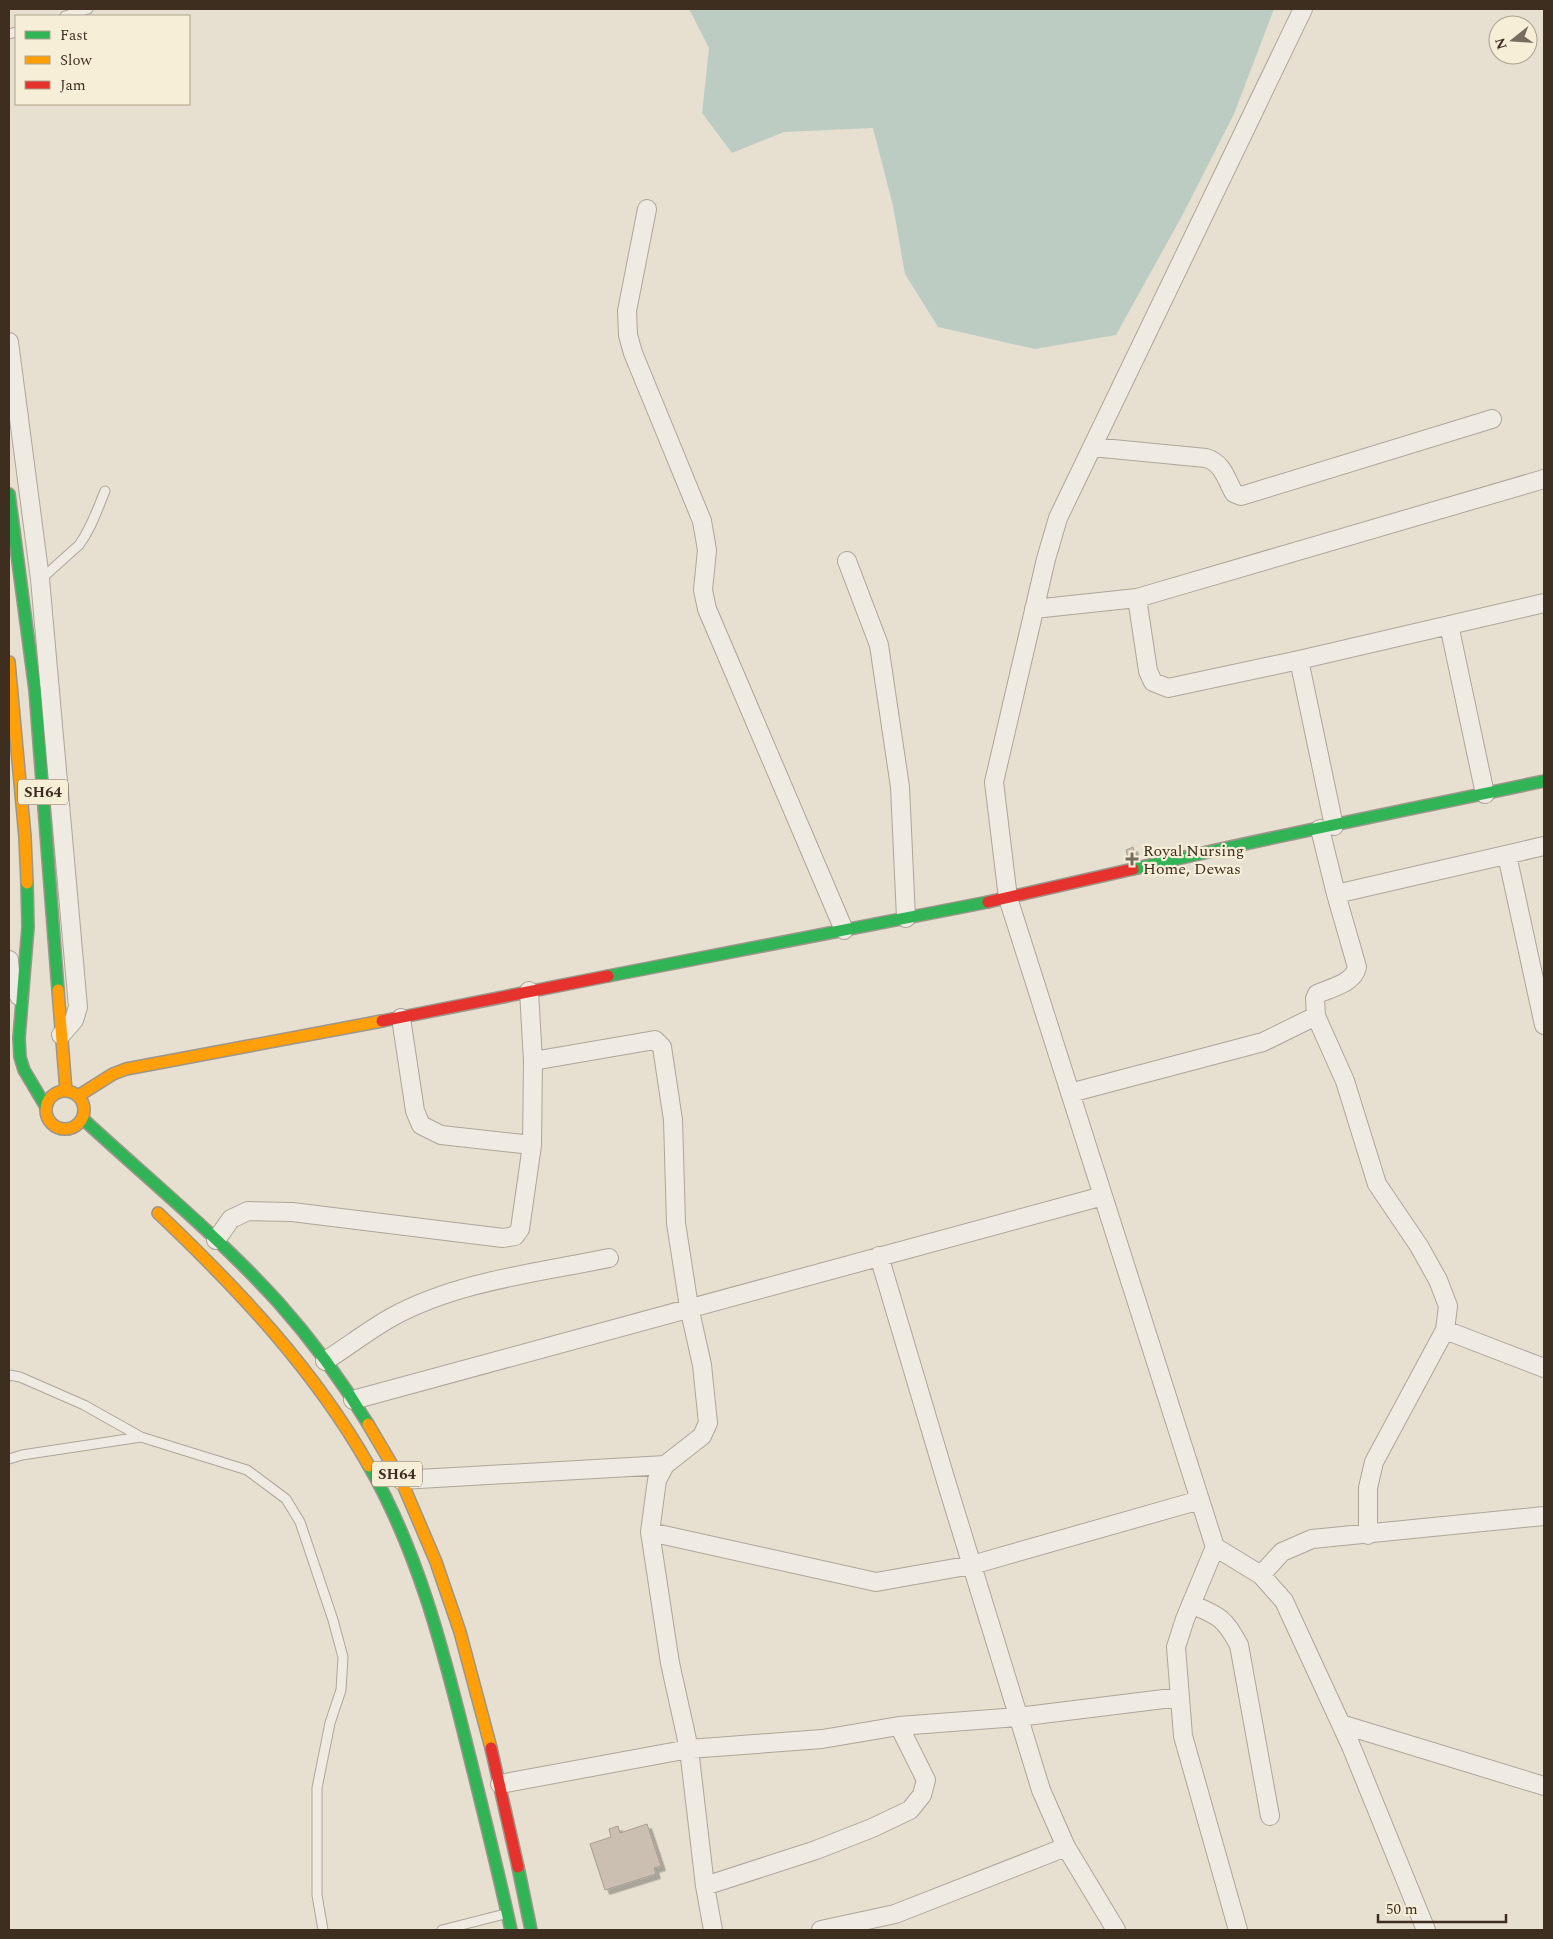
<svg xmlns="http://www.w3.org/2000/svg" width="1553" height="1939" viewBox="0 0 1553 1939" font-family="Spectral,serif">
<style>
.water{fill:#bcccc2}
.building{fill:#cbbfb2;stroke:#a89c90;filter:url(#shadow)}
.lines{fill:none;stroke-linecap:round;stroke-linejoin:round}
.lane-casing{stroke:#ada599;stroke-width:11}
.street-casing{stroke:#ada599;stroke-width:20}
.fast-casing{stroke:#9c958a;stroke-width:14}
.slow-casing{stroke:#9c958a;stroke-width:14}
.jam-casing{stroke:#9c958a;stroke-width:14}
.lane{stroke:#efebe3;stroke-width:9}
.street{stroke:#efebe3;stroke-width:18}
.fast{stroke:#30b455;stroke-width:11}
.slow{stroke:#ff9f0a;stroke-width:11}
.jam{stroke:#e5322d;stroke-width:11}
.poi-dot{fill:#786c5e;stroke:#f7eed8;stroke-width:2}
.labels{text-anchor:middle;stroke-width:4.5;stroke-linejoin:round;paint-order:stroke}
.shield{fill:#f7eed8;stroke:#756857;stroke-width:1}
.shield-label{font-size:15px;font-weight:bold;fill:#3d2e20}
.poi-label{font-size:16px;fill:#3d2e20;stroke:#f7eed8;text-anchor:start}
</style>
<defs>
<filter id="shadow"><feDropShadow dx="4.5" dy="4.5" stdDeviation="0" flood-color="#0004"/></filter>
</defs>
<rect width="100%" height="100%" fill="#e7e0d1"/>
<!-- water -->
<path class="water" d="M689,9H1274L1234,114L1182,216L1116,335L1035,349L938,327L905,274L893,206L873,128L784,132L732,153L702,113L709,48Z"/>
<!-- building -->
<path class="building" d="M1133,847L1137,863L1130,866L1126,850Z
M647,1824L661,1866L654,1868L656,1874L605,1890L590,1844L611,1837L609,1829L618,1826L620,1833Z"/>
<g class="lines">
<defs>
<path id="lane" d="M65,16L88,9
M9,34L16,32
M40,580L79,545C91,529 97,510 105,491
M9,1375L20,1377L84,1405L141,1437L247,1470L286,1499L300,1522L333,1620L343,1657L341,1690L330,1723L317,1788V1895L323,1930
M9,1459L22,1455L141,1437
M442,1930L505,1914"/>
<path id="street" d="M1303,9L1058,518L1046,559L994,782L1008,898L1215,1547L1261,1575L1284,1601L1351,1746L1426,1930
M647,209L627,311L628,335L633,353L702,521L707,550L703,590L707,609L844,930
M9,342L40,579L78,1007L74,1020L61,1035
M1092,447L1206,458C1223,463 1226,479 1234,493L1241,496L1492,419
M847,561L879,645L900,787L906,918
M1137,598L1148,671L1153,682L1168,688L1299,660L1544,603
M1034,609L1137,598L1544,479
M1449,625L1485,794
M1299,660L1334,826
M1320,829L1336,894L1357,967C1354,983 1331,988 1317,994L1315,999L1316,1016L1345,1081L1377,1184L1419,1246L1438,1280L1448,1306L1445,1330L1374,1462L1368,1488V1535
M1507,855L1544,1025
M1336,894L1544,846
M9,960L10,971L19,996
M401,1018L415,1111L421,1125L441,1135L532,1145
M533,1061L655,1040L662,1047L673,1120L676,1223L689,1307L702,1365L708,1423L702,1436L665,1465L657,1480L650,1532L670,1663L689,1749L705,1886L713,1930
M1070,1093L1263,1042L1316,1016
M216,1240L231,1219L248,1211L292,1212L503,1238L515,1236L520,1229L532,1145L533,1061L529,991
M879,1256L946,1481L1041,1790L1066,1847L1116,1930
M1445,1330L1544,1368
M325,1361C347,1347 369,1330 392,1317C458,1281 537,1273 609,1258
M353,1400L1103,1196
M401,1480L665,1465
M650,1532L876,1582L972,1565L1200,1500
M1215,1547L1185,1619L1176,1647L1183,1736L1238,1930
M1261,1575L1282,1552L1312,1539L1544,1516
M1191,1604C1219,1616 1224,1617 1239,1645L1270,1816
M1341,1724L1544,1786
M500,1784L689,1749L822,1739L899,1726L1018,1717L1180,1697
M705,1886L816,1850L872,1828L910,1810L922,1795L926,1780L899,1726
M821,1930L895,1914L1066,1847"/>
<path id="fast" d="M9,494L35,690L58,990
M1133,869C1269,837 1407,810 1544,781
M27,883L28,927L19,1038L20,1057L24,1070L46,1107
M608,976L988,902
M83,1119C148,1179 218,1236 278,1302C311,1339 342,1381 368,1424
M369,1466C417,1550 442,1645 465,1738C481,1802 497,1866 511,1930
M518,1867L531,1930"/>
<path id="slow" d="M9,662L25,837L27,883
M58,990L66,1091
M46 1110a19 19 0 1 1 38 0a19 19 0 1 1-38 0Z
M78,1096L113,1074L126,1069L382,1021
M158,1213C238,1289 314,1369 369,1466
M368,1424L401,1480L436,1562L460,1632L491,1748"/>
<path id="jam" d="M988,902L1133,869
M382,1021L608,976
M491,1748L518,1867"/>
</defs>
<!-- lane casing -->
<use href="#lane" class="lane-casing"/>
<!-- street casing -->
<use href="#street" class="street-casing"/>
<!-- fast casing -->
<use href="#fast" class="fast-casing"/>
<!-- slow casing -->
<use href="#slow" class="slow-casing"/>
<!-- jam casing -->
<use href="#jam" class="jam-casing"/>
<!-- lane -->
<use href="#lane" class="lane"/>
<!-- street -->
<use href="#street" class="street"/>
<!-- fast -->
<use href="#fast" class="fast"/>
<!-- slow -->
<use href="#slow" class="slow"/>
<!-- jam -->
<use href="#jam" class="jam"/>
</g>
<!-- markers -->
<path class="poi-dot" d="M1129.5 851.5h5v5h5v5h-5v5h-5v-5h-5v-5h5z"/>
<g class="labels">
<!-- shield labels -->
<g class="shield">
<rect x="18" y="779.5" width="50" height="25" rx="4"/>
<rect x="372" y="1461.5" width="50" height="25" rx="4"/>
</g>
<g class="shield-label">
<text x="43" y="797">SH64</text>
<text x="397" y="1479">SH64</text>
</g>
<!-- poi labels -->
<g class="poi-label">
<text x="1143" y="856">Royal Nursing<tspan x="1143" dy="18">Home, Dewas</tspan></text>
</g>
</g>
<!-- border -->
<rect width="1553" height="1939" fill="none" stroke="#3d2e20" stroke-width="20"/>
<!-- legend -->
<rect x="15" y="15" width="175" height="90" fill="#f7eed8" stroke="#ada18e"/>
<rect x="25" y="31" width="25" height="8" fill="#30b455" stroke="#ada18e"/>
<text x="60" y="40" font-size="15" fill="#3d2e20">Fast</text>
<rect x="25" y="56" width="25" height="8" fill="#ff9f0a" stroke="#ada18e"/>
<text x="60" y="65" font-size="15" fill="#3d2e20">Slow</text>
<rect x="25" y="81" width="25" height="8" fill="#e5322d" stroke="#ada18e"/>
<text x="60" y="90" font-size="15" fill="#3d2e20">Jam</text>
<!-- north arrow -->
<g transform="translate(1513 40) rotate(253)"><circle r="24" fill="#f7eed8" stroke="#ada18e"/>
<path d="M0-4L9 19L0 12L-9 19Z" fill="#786c5e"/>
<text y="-8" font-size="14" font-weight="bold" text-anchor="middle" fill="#3d2e20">N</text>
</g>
<!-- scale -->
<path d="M1378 1914v8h128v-8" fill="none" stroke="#3d2e20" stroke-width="2.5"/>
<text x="1386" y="1914" font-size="15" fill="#3d2e20" stroke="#f7eed8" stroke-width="4" paint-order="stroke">50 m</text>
</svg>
